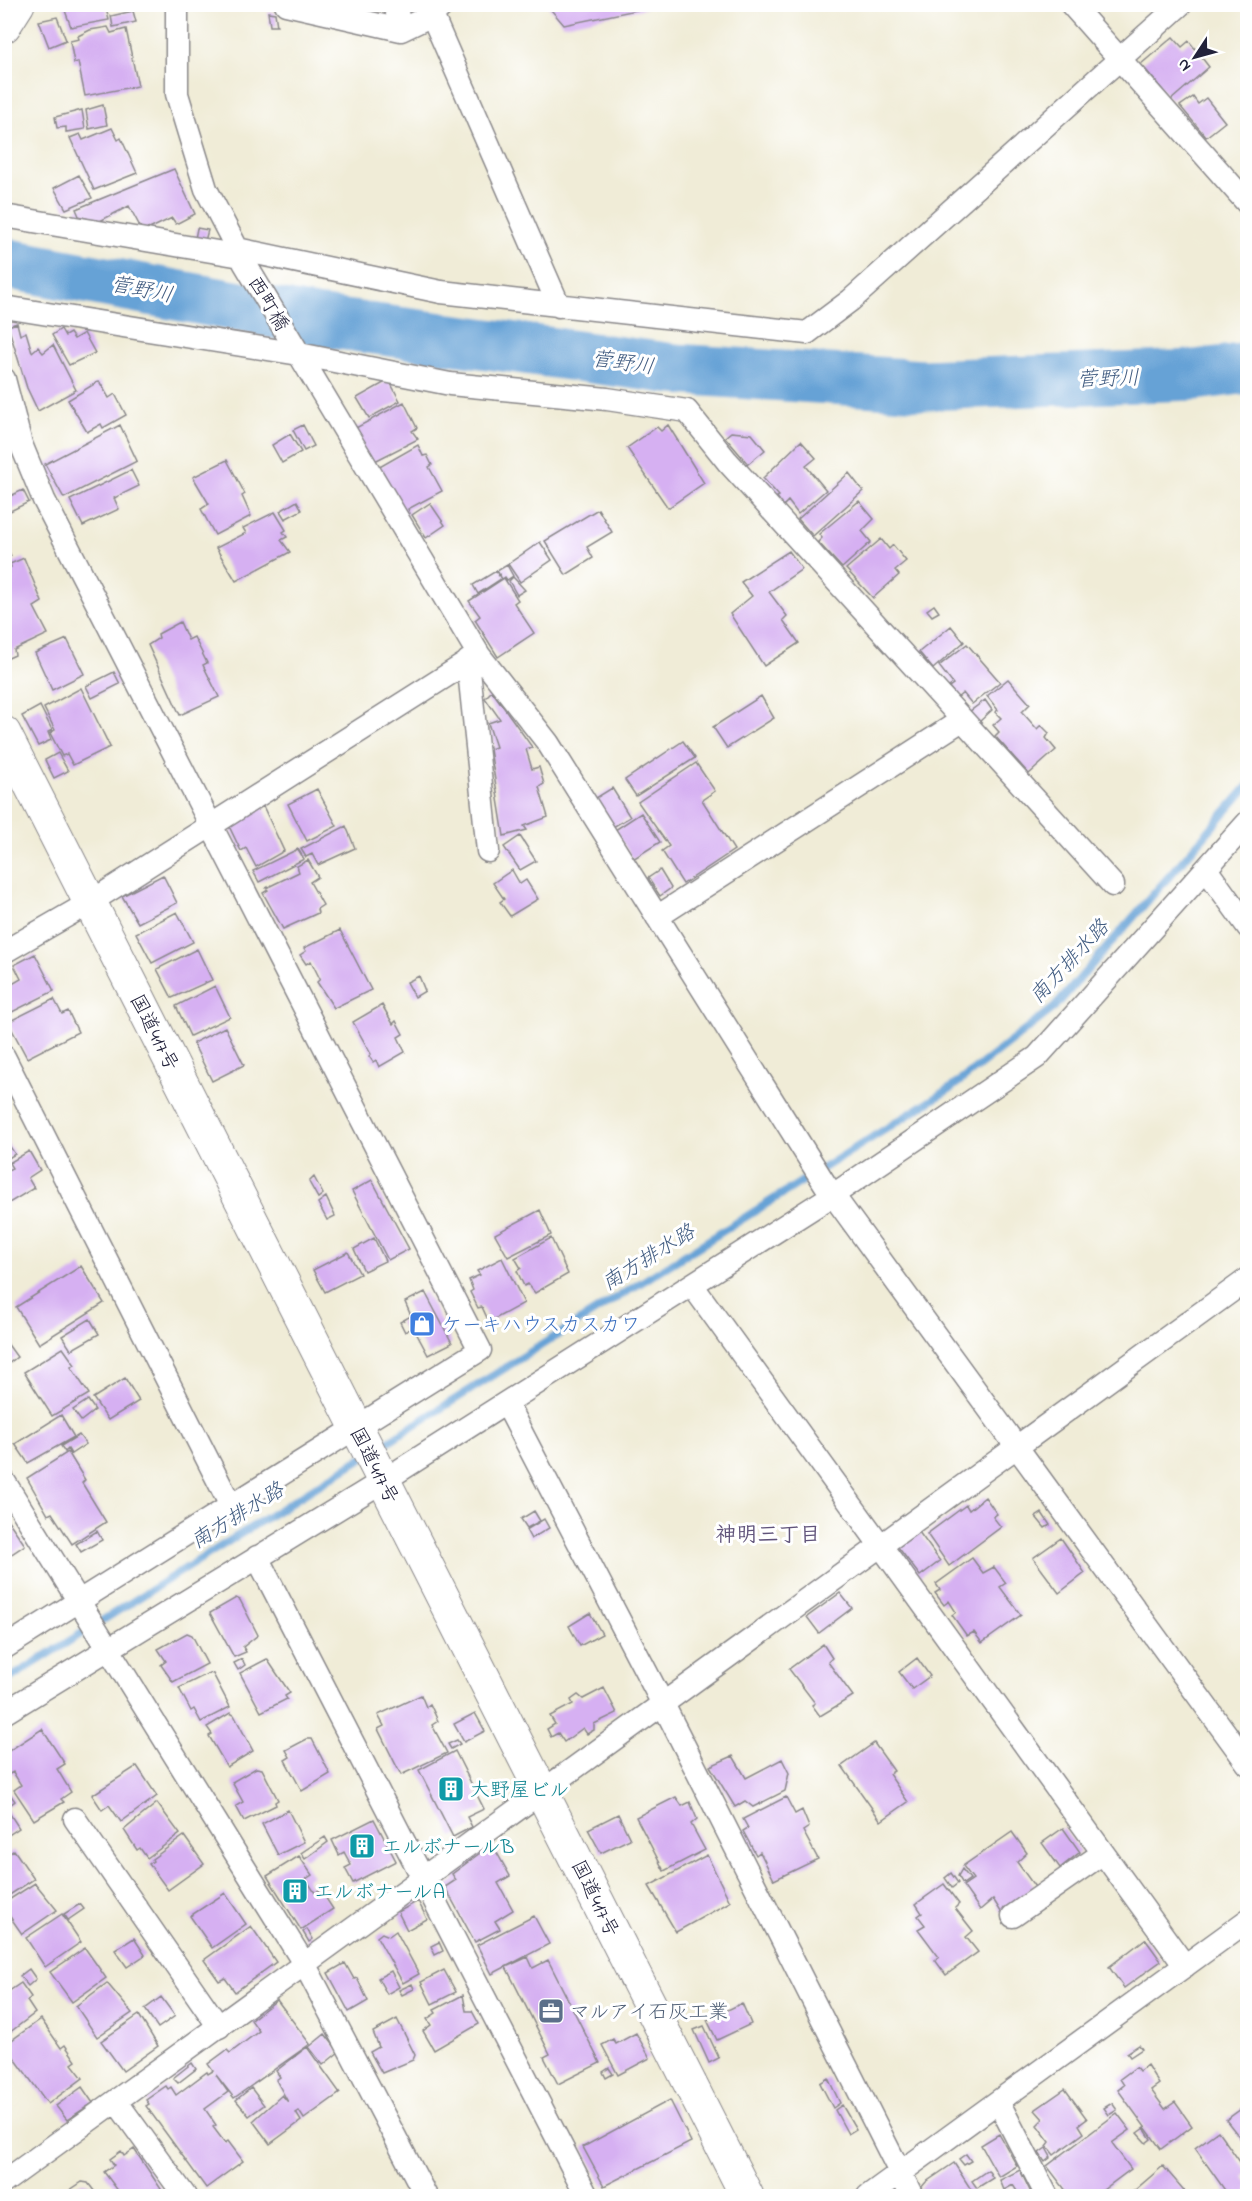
<svg xmlns="http://www.w3.org/2000/svg" width="1252" height="2201" viewBox="0 0 1252 2201" font-family="'Indie Flower','Klee One',sans-serif">
<style>
.lines{fill:none;stroke-linecap:round;stroke-linejoin:round}
.stream{stroke:#66a2d6;stroke-width:8}
.river{stroke:#66a2d6;stroke-width:51}
.building{fill:#d6b0f2}
.street-casing{stroke:#898789;stroke-width:25}
.highway-casing{stroke:#898789;stroke-width:35}
.street{stroke:#fff;stroke-width:22}
.highway{stroke:#fff;stroke-width:33}
.labels{text-anchor:middle;stroke-width:6;stroke-linejoin:round;paint-order:stroke}
.street-label{font-size:20px;fill:#22223b;stroke:#fff}
.shop-label{font-size:20px;fill:#366cbe;stroke:#fff;text-anchor:start}
.culture-label{font-size:20px;fill:#0d838f;stroke:#fff;text-anchor:start}
.service-label{font-size:20px;fill:#4e5e75;stroke:#fff;text-anchor:start}
.water-label{font-size:21px;font-style:italic;fill:#415c81;stroke:#fff}
.neighbourhood-label{font-size:21px;font-weight:bold;fill:#61547b;stroke:#fff}
</style>
<rect width="100%" height="100%" fill="#fff"/>
<filter id="ink" filterUnits="userSpaceOnUse"><feTurbulence type="fractalNoise" baseFrequency=".0167" numOctaves="2"/><feDisplacementMap in="SourceGraphic" scale="12" xChannelSelector="R" yChannelSelector="G"/><feConvolveMatrix kernelMatrix="1 2 1 2 8 2 1 2 1" color-interpolation-filters="sRGB"/></filter>
<filter id="wash" filterUnits="userSpaceOnUse"><feTurbulence type="fractalNoise" baseFrequency=".008" numOctaves="4" result="noise"/><feDisplacementMap in="SourceGraphic" scale="24" xChannelSelector="R" yChannelSelector="G"/><feGaussianBlur stdDeviation="1.35" result="paint"/><feColorMatrix in="noise" values="0 0 0 0 0 0 0 0 0 0 0 0 0 0 0 0 0 1.4 0 .05"/><feComposite in="paint" operator="in"/></filter>
<g filter="url(#wash)">
<rect width="100%" height="100%" fill="#f0ecd7"/>
<g class="lines">
<!-- stream -->
<path class="stream" d="M376,1449L951,1088L1054,1008L1248,786
M4,1682L365,1456"/>
<!-- river -->
<path class="river" d="M4,263L315,321L674,369L923,385L1195,375L1248,368"/>
</g>
<g id="blocks">
<!-- building -->
<path class="building" d="M546,4H645L646,8L564,25Z
M63,5H105L109,20L71,27Z
M133,11L136,22L113,27L111,16Z
M268,12L275,13L277,26H270Z
M57,17L66,40L49,47L39,21Z
M108,27L111,33L126,29L138,86L85,96L78,62L74,63L70,41L79,39L78,36L90,30Z
M1173,37L1182,47L1189,41L1209,67L1171,100L1141,64Z
M1193,97L1198,104L1206,98L1225,122L1206,137L1180,106Z
M103,105L107,125L89,129L86,110Z
M82,110L85,129L66,132V127L57,128L55,117Z
M112,128L118,140L121,138L137,173L94,190L70,138L80,134L83,140Z
M174,169L195,214L176,224L172,218L143,232L129,206L98,222L79,216L76,209Z
M79,175L92,198L66,209L54,188Z
M197,228L208,230L205,241L195,239Z
M17,323L20,335L26,332L32,352L38,347L43,353L53,345L76,390L38,411L27,388L8,326Z
M61,329L65,336L70,333L74,339L84,333L95,353L69,365L52,335Z
M389,380L400,401L369,418L357,398Z
M99,381L109,398L115,394L126,415L103,428L101,424L87,432L68,400Z
M404,402L417,428L412,431L418,439L371,463L352,430Z
M120,425L137,461L64,498L45,464Z
M303,425L314,446L304,451L293,430Z
M668,425L704,483L668,508L627,448L657,427L661,431Z
M731,432L752,434L765,450L748,464L725,437Z
M290,434L301,452L282,463L272,445Z
M801,441L816,458L806,466L826,490L798,514L788,501L783,506L777,497L779,496L763,478Z
M418,445L423,456L427,455L432,465L429,467L442,491L408,509L410,513L403,516L376,469Z
M227,460L245,494L242,496L251,516L215,535L201,509L209,504L193,477Z
M131,470L139,486L114,498L119,509L83,526L70,500Z
M849,473L863,491L813,536L798,519Z
M23,490L29,502L4,514V499Z
M297,501L302,510L285,519L280,511Z
M859,501L874,519L862,531L871,542L842,568L818,542L822,538L819,534Z
M430,503L445,525L426,538L412,515Z
M598,509L612,532L587,547L593,558L566,575L545,541Z
M275,512L286,530L283,532L287,537L281,540L290,552L236,581L216,548L246,533L243,528Z
M881,539L889,549L893,545L906,561L895,570L899,575L873,598L846,569Z
M4,542L11,556L4,560Z
M540,542L552,560L520,582L508,564Z
M789,551L802,569L769,592L787,616L783,620L799,643L764,666L730,614L752,596L741,582Z
M24,558L42,602L34,607L48,634L14,650L15,655L4,660V570L11,567L10,564Z
M507,565L513,576L507,580L505,577L502,579L497,571Z
M496,571L501,579L478,594L473,585Z
M513,577L525,590L517,595L509,581Z
M504,578L518,600L514,603L534,633L498,657L475,620L480,616L469,601Z
M934,605L939,612L932,616L927,610Z
M180,622L188,640L194,637L207,663L203,665L219,697L180,715L148,645L159,638L158,634Z
M951,626L964,642L933,669L919,652Z
M67,639L84,674L52,690L35,653Z
M967,644L1000,682L972,704L963,693L957,698L949,687L953,684L939,666Z
M114,672L120,684L92,698L86,686Z
M1008,679L1030,704L1022,712L1037,729L1041,725L1049,733L1046,738L1056,750L1029,774L995,736L999,732L993,725L1001,718L995,712L998,710L987,696Z
M81,688L110,747L73,765L67,754L62,756L50,733L55,730L44,708Z
M492,691L532,747L526,749L532,769L539,767L544,784L539,787L548,817L524,826L527,830L504,836L490,749L496,747L488,723L500,719L485,698Z
M761,696L774,718L727,748L713,727Z
M985,700L992,710L978,723L969,712Z
M40,706L52,730L48,732L51,740L38,746L22,716Z
M683,741L695,758L636,796L625,780Z
M58,753L68,771L54,778L45,760Z
M696,763L715,791L702,800L734,850L683,884L662,851L669,846L638,802Z
M612,788L630,817L613,827L596,798Z
M317,789L337,826L307,841L288,804Z
M263,806L284,851L256,867L246,848L241,851L228,824Z
M641,813L660,842L633,859L615,830Z
M346,826L355,848L318,865L312,854L306,857L301,849Z
M520,836L536,861L520,870L504,847Z
M298,849L304,859L259,882L253,871Z
M308,860L318,877L310,882L323,905L317,909L318,913L283,929L263,893L268,890L266,888L299,872L297,866Z
M512,870L520,884L526,880L538,899L510,916L500,902L504,899L493,883Z
M660,870L671,888L660,896L648,878Z
M163,875L177,903L138,923L122,896Z
M177,912L193,942L152,963L136,933Z
M340,930L371,990L334,1008L317,982L320,979L311,961L306,964L300,955L306,951L304,948Z
M197,949L212,980L172,998L157,969Z
M35,954L54,991L4,1016V977L9,986L21,979L14,965Z
M419,976L425,991L415,997L407,982Z
M215,986L230,1017L190,1036L176,1006Z
M54,999L62,1014L68,1011L78,1032L27,1058L8,1022Z
M382,1005L393,1024L396,1021L403,1034L398,1037L405,1052L379,1067L376,1060L373,1062L369,1056L371,1054L353,1022Z
M225,1027L244,1065L212,1081L193,1043Z
M4,1138L15,1154L4,1161Z
M29,1151L40,1170L28,1178L34,1188L9,1203L4,1195V1172L12,1168L9,1163Z
M314,1177L323,1194L318,1198L309,1182Z
M372,1180L409,1249L388,1260L352,1191Z
M326,1197L335,1216L327,1220L318,1203Z
M540,1210L551,1235L508,1257L495,1234Z
M374,1238L385,1261L364,1271L354,1249Z
M551,1238L568,1274L535,1293L528,1284L524,1286L517,1271L521,1268L515,1258Z
M348,1252L360,1274L325,1292L313,1270Z
M502,1258L524,1303L489,1322L482,1307L478,1308L470,1292L473,1290L469,1280L480,1275L477,1271Z
M81,1266L104,1303L39,1344L16,1307Z
M425,1292L452,1343L428,1355L413,1327L405,1332L400,1322L411,1316L405,1302Z
M90,1319L99,1334L71,1350L62,1336Z
M4,1339L17,1357L4,1367Z
M63,1348L75,1365L71,1367L89,1394L52,1416L24,1372Z
M125,1378L139,1401L108,1420L93,1398Z
M88,1400L95,1410L81,1421L73,1410Z
M61,1415L74,1437L28,1463L15,1444Z
M79,1435L86,1444L71,1454L68,1449L65,1452L61,1446Z
M68,1452L85,1480L82,1483L106,1522L72,1544L52,1513L48,1515L27,1478Z
M985,1497L997,1514L993,1517L1001,1527L949,1566L927,1534L966,1505L969,1510Z
M534,1511L540,1521L527,1528L521,1519Z
M1042,1513L1050,1525L1045,1528L1036,1517Z
M7,1519L25,1545L4,1559V1520Z
M544,1519L549,1528L531,1539L526,1530Z
M97,1531L102,1540L81,1552L76,1544Z
M919,1532L940,1561L920,1576L898,1547Z
M1061,1538L1085,1573L1059,1593L1033,1558Z
M972,1558L983,1573L994,1567L1006,1583L1000,1587L1021,1615L982,1643L974,1632L967,1636L952,1615L956,1612L949,1601L944,1605L935,1593L940,1590L936,1584Z
M840,1593L852,1608L819,1633L807,1617Z
M236,1598L240,1600L258,1635L243,1647L246,1652L234,1657L210,1613Z
M590,1613L602,1634L580,1646L569,1626Z
M187,1633L192,1635L207,1664L173,1682L161,1665L166,1661L158,1649Z
M823,1644L832,1658L828,1662L853,1696L820,1716L812,1705L815,1703L789,1669Z
M917,1658L930,1676L912,1689L899,1672Z
M242,1659L245,1665L238,1670L234,1663Z
M267,1659L290,1693L285,1696L287,1699L261,1712L240,1673Z
M209,1673L213,1674L230,1707L201,1722L194,1709L191,1711L179,1688Z
M604,1688L617,1713L594,1724V1730L587,1734L583,1728L564,1742L558,1733L551,1737L547,1729L555,1724L550,1716L573,1704L571,1700L578,1695L583,1699Z
M421,1695L426,1707L430,1704L438,1721L432,1725L447,1753L401,1775L378,1729L384,1726L378,1715Z
M230,1713L234,1715L253,1751L227,1767L209,1736L212,1734L207,1727Z
M475,1713L485,1731L464,1742L454,1724Z
M42,1729L65,1764L57,1769L71,1792L61,1799L64,1802L34,1820L14,1790L21,1785L13,1772L4,1777V1762L8,1761L4,1754Z
M307,1739H312L330,1774L302,1791L285,1760L290,1757L286,1750Z
M457,1740L460,1744L451,1749L448,1744Z
M874,1743L894,1771L889,1774L908,1802L881,1821L842,1766Z
M455,1751L484,1809L467,1817L472,1827L453,1837L419,1770Z
M733,1756L746,1778L782,1759L789,1773L785,1791L753,1807L745,1801L735,1807L710,1766Z
M137,1766L157,1796L121,1822L109,1805L102,1810L92,1795Z
M256,1768L262,1769L278,1800L275,1802L276,1805L244,1821L236,1806L243,1802L232,1782Z
M4,1786L15,1801L6,1808L19,1828L4,1838Z
M676,1797L682,1806L690,1802L697,1819L691,1824L705,1850L664,1871L636,1817Z
M786,1797L795,1814L802,1810L809,1827L803,1831L818,1859L774,1880L760,1852L756,1855L743,1831L748,1828L743,1819Z
M157,1803L180,1834L147,1858L140,1848L137,1850L124,1830Z
M288,1810L304,1842L278,1855L262,1824Z
M618,1814L630,1839L601,1853L588,1829Z
M374,1819L396,1861L353,1883L345,1868L351,1865L344,1852L339,1855L332,1840Z
M1063,1828L1080,1852L1060,1868L1042,1843Z
M1012,1832L1027,1853L1017,1862L1035,1887L1001,1912L993,1899L980,1910L963,1886L973,1879L963,1866Z
M184,1836L204,1864L168,1890L149,1864L153,1861L152,1859Z
M325,1837L328,1842L305,1859L301,1853Z
M492,1844L510,1876L498,1883L513,1910L495,1921L500,1929L475,1942L445,1887L456,1880L452,1874Z
M14,1850L34,1879L5,1898V1857Z
M707,1855L730,1902L676,1932L649,1886Z
M299,1856L312,1875L306,1879L315,1893L320,1889L333,1909L301,1930L267,1876Z
M962,1869L970,1879L963,1884L958,1876Z
M951,1873L958,1883L952,1888L945,1878Z
M35,1883L57,1910L22,1934L4,1908V1903Z
M944,1884L959,1904L955,1908L973,1931L966,1937L978,1952L946,1975L935,1960L939,1957L918,1929L925,1925L918,1916L922,1913L916,1904Z
M225,1893L246,1924L212,1948L190,1916Z
M418,1901L427,1919L407,1930L398,1912Z
M80,1904L84,1909L68,1920L64,1914Z
M62,1914L81,1942L45,1967L26,1938Z
M534,1916L549,1944L492,1974L477,1945Z
M251,1926L276,1962L235,1992L225,1978L219,1981L204,1960Z
M307,1929L313,1939L309,1942L303,1932Z
M396,1931L419,1974L403,1983L377,1937L382,1933L389,1936Z
M134,1938L145,1955L127,1967L115,1950Z
M1145,1939L1161,1961L1124,1988L1109,1967Z
M439,1942L443,1951L435,1955L431,1946Z
M85,1948L106,1978L72,2002L50,1972Z
M528,1957L533,1968L548,1960L600,2063L558,2084L544,2057L550,2054L506,1967Z
M345,1963L354,1979L357,1978L368,2001L349,2012L328,1973Z
M29,1969L36,1979L28,1986L20,1976Z
M444,1970L456,1992L432,2004L421,1982Z
M391,1971L399,1987L387,1994L378,1978Z
M21,1983L31,1997L27,2001L35,2013L5,2036V1994Z
M107,1983L132,2013L97,2037L76,2006Z
M412,1984L414,1989L402,1995L399,1990Z
M463,1995L466,2011H472L479,2024L434,2050L423,2031L431,2025L427,2019L436,2013L434,2010Z
M161,1997L175,2016L158,2028L145,2009Z
M277,2000L310,2044L234,2098L216,2075L228,2092L205,2109L216,2125L213,2127L225,2143L228,2141L243,2161L206,2188L146,2106L149,2104L146,2100L166,2086L168,2089L171,2087L176,2095L207,2072L208,2074L213,2071L208,2064L227,2050L230,2053L259,2031L251,2020Z
M742,2003L751,2024L717,2040L707,2020Z
M139,2015L158,2046L123,2071L101,2041Z
M41,2019L61,2048L65,2045L76,2061L72,2064L83,2078L48,2104L5,2045Z
M397,2019L415,2055L413,2060L382,2073L370,2052L379,2047L373,2032Z
M704,2026L719,2058L709,2063L694,2030Z
M636,2033L650,2058L618,2075L602,2045L613,2039L616,2044Z
M325,2034L339,2052L323,2065L309,2047Z
M1139,2045L1142,2049L1130,2057L1127,2053Z
M307,2047L340,2093L304,2119L299,2111L296,2113L301,2121L270,2144L253,2121L282,2095L288,2102L276,2080L280,2077L276,2071Z
M192,2063L196,2069L178,2083L173,2078Z
M1147,2065L1159,2084L1151,2090L1165,2109L1175,2102L1192,2126L1161,2149L1118,2090L1124,2085L1120,2079L1136,2067L1139,2071Z
M609,2068L613,2074L606,2078L603,2072Z
M828,2078L840,2103L833,2108L820,2083Z
M82,2087L93,2103L67,2120L56,2106Z
M251,2088L264,2105L249,2116L236,2100Z
M1065,2089L1087,2119L1079,2125L1084,2133L1054,2155L1047,2146L1050,2142L1037,2125L1043,2119L1035,2110Z
M670,2100L691,2142L604,2186L583,2147Z
M1112,2103L1117,2110L1109,2115L1104,2108Z
M1248,2104V2148L1226,2120Z
M842,2105L856,2129L848,2134L835,2110Z
M1117,2113L1130,2130L1112,2143L1131,2169L1095,2196H1070L1047,2166Z
M1144,2128L1151,2139L1146,2143L1137,2133Z
M1218,2131L1248,2173L1243,2177L1248,2182V2192L1242,2196H1229L1195,2148Z
M999,2134L1017,2166L999,2177L981,2145Z
M1046,2148L1051,2157L1045,2162L1039,2153Z
M134,2149L161,2189L151,2196H122L104,2172L114,2165L110,2159L121,2151L124,2156Z
M966,2154L971,2161L964,2165L959,2159Z
M954,2163L972,2191L963,2196H925L920,2189L926,2182Z
M1163,2166L1189,2196H1128Z
M988,2170L993,2178L977,2188L972,2181Z
M1020,2170L1031,2193L1025,2196H1020L1013,2185L1004,2190L1000,2180Z
M82,2182L88,2183L98,2196H61Z"/>
</g>
</g>
<g filter="url(#ink)">
<use href="#blocks" fill-opacity="0" stroke="#898789" stroke-width="1.5"/>
<g class="lines">
<defs>
<path id="street" d="M177,4V94L206,189L244,262L479,655L548,743L825,1184L1248,1764
M286,4L401,30L432,15L444,4
M395,4L401,30
M1071,4L1248,204
M432,15L559,306
M4,216L241,256
M237,249L441,292L807,333L851,300L1181,4
M4,307L299,354L450,384L607,399L687,411L727,461L1113,885
M4,379L21,444L44,500L480,1350L4,1648
M468,661L488,851
M1206,869L1248,927
M657,917L962,720
M4,952L89,903L479,655
M4,1057L232,1508
M692,1285L1185,1966
M506,1403L664,1706L912,2196
M4,1481L305,1965L426,2196
M257,1557L587,2196
M4,1713L383,1481L833,1195L1037,1057L1248,822
M75,1819L219,2027
M1013,1916L1103,1853
M116,2101L185,2196
M999,2103L1047,2196
M4,2182L1248,1279
M868,2196L1248,1920"/>
<path id="highway" d="M4,26L18,4
M4,733L747,2196"/>
</defs>
<!-- street casing -->
<use href="#street" class="street-casing"/>
<!-- highway casing -->
<use href="#highway" class="highway-casing"/>
<!-- street -->
<use href="#street" class="street"/>
<!-- highway -->
<use href="#highway" class="highway"/>
</g>
</g>
<!-- icons -->
<defs>
<symbol id="shop-square" viewBox="-11 -11 22 22"><rect x="-9" y="-9" width="18" height="18" rx="4" fill="#3f7fe0" stroke="#fff"/><path d="M-5-2.5h2.3a2.7 3.5 0 0 1 5.4 0H5L5.5 6h-11ZM-1.5-2.5h3a1.5 2.3 0 0 0-3 0Z" fill="#fff"/></symbol>
<symbol id="building-square" viewBox="-11 -11 22 22"><rect x="-9" y="-9" width="18" height="18" rx="4" fill="#0f9aa8" stroke="#fff"/><path d="M-4-6H4V6H1V3H-1V6H-4ZM-2.5-4.3h1.7v1.8h-1.7ZM.8-4.3h1.7v1.8H.8ZM-2.5-1h1.7V.8h-1.7ZM.8-1h1.7V.8H.8Z" fill="#fff"/></symbol>
<symbol id="office-square" viewBox="-11 -11 22 22"><rect x="-9" y="-9" width="18" height="18" rx="4" fill="#5c6f8a" stroke="#fff"/><path d="M-6-3h4V-5.5h4V-3h4V5H-6ZM-1-4.5V-3h2v-1.5ZM-6 0V1H6V0Z" fill="#fff"/></symbol>
</defs>
<g fill-rule="evenodd">
<use href="#shop-square" x="407" y="1309" width="30" height="30"/>
<use href="#building-square" x="436" y="1774" width="30" height="30"/>
<use href="#building-square" x="347" y="1831" width="30" height="30"/>
<use href="#building-square" x="280" y="1876" width="30" height="30"/>
<use href="#office-square" x="536" y="1996" width="30" height="30"/>
</g>
<g class="labels">
<!-- street labels -->
<g class="street-label">
<text transform="translate(269 303) rotate(59)" y="7">西町橋</text>
<text transform="translate(155 1032) rotate(63)" y="7">国道417号</text>
<text transform="translate(375 1465) rotate(63)" y="7">国道417号</text>
<text transform="translate(596 1898) rotate(64)" y="7">国道417号</text>
</g>
<!-- shop labels -->
<g class="shop-label">
<text x="442" y="1331">ケーキハウスカスカワ</text>
</g>
<!-- culture labels -->
<g class="culture-label">
<text x="470" y="1796">大野屋ビル</text>
<text x="382" y="1853">エルボナールB</text>
<text x="314" y="1898">エルボナールA</text>
</g>
<!-- service labels -->
<g class="service-label">
<text x="570" y="2018">マルアイ石灰工業</text>
</g>
<!-- water labels -->
<g class="water-label">
<text transform="translate(142 289) rotate(11)" y="7">菅野川</text>
<text transform="translate(623 362) rotate(8)" y="7">菅野川</text>
<text transform="translate(1108 378) rotate(-2)" y="7">菅野川</text>
<text transform="translate(1069 961) rotate(-47)" y="7">南方排水路</text>
<text transform="translate(648 1257) rotate(-32)" y="7">南方排水路</text>
<text transform="translate(237 1515) rotate(-32)" y="7">南方排水路</text>
</g>
<!-- neighbourhood labels -->
<g class="neighbourhood-label">
<text x="768" y="1541">神明三丁目</text>
</g>
</g>
<!-- margin -->
<rect width="1252" height="2201" fill="none" stroke="#fff" stroke-width="24"/>
<!-- north arrow -->
<g transform="translate(1195 57) rotate(234)" stroke="#ffffff" stroke-width="4.5" paint-order="stroke">
<path d="M0-4.5L10 22L0 15L-10 22Z" fill="#22223b"/>
<text y="-9" font-size="16" font-weight="bold" text-anchor="middle" fill="#22223b">N</text>
</g>
</svg>
